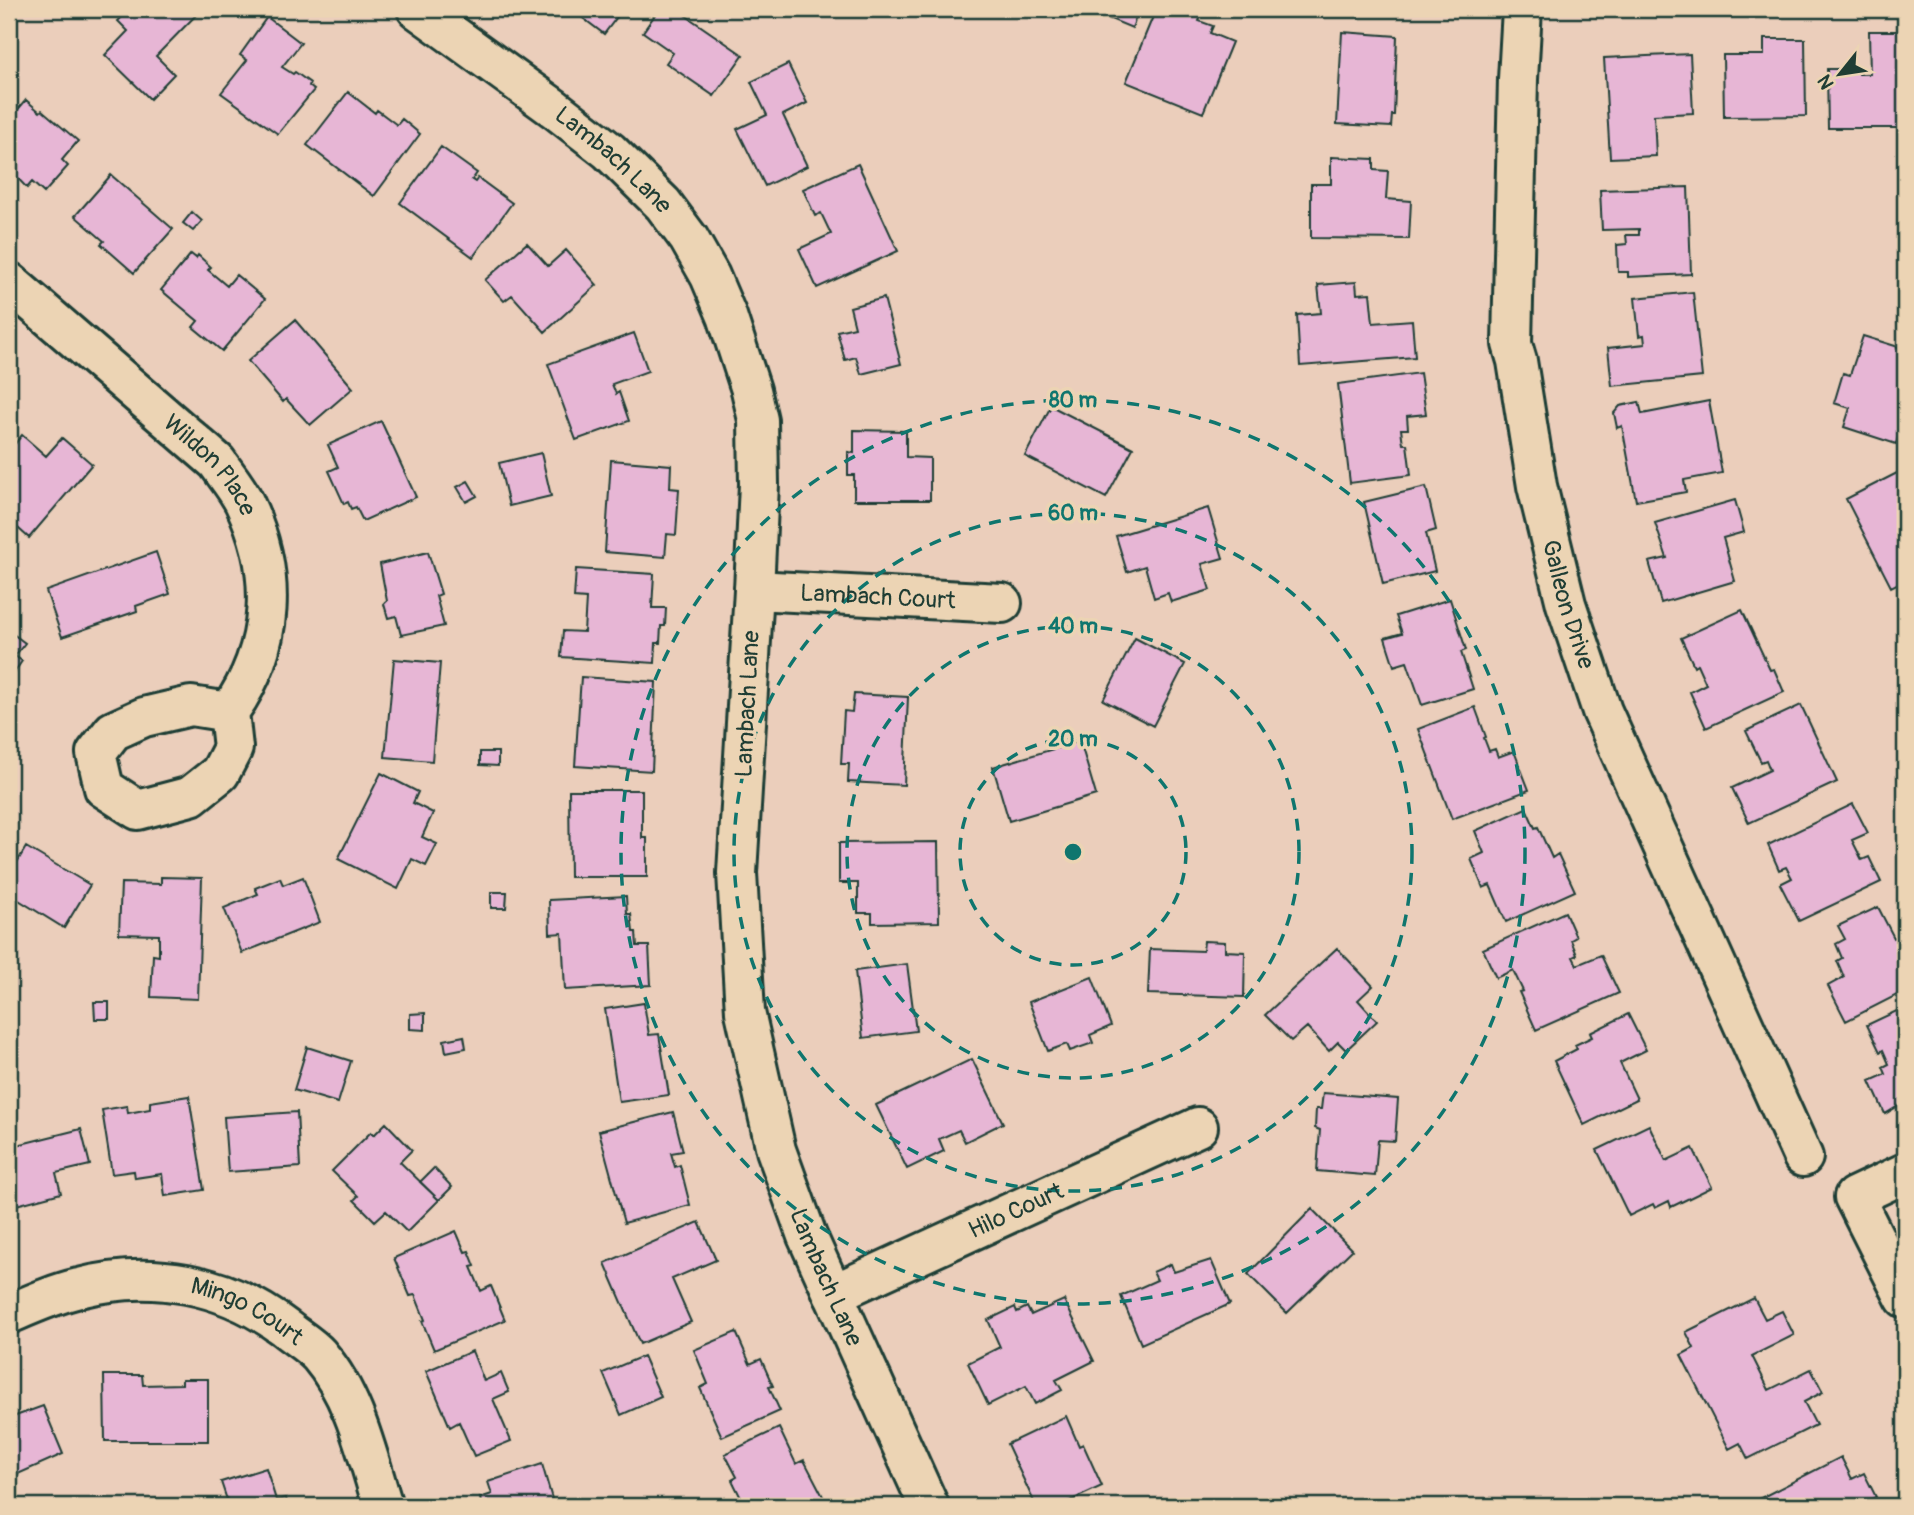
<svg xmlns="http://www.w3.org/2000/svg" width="1914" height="1515" viewBox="0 0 1914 1515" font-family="Pangolin,sans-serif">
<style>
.building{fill:#e7b6d5;stroke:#1f3d34;stroke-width:2}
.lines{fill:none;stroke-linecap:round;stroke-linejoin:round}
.minor-casing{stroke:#1f3d34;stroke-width:44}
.minor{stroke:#ecd4b4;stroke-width:38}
.ring{fill:none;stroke:#0f766e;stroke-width:3.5;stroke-dasharray:12 9}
.labels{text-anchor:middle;stroke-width:7;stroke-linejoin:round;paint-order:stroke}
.street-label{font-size:24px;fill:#1f3d34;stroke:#ecd4b4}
.centre{fill:#0f766e;stroke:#ecd4b4;stroke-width:3.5}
.ring-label{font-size:21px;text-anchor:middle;font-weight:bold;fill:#0f766e;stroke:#ecd4b4;stroke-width:7;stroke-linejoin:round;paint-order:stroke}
</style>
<rect width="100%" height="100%" fill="#ebcebb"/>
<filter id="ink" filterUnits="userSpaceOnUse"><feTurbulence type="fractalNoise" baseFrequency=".0143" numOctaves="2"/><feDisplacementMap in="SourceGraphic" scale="14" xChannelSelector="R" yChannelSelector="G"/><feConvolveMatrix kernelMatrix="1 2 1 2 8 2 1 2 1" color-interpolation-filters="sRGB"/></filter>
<g filter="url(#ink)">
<!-- building -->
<path class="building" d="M130,9H195L199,12L156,56L174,74L150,99L105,55L128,31L118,21Z
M571,9H623L604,34Z
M659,9H676L743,55L714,96L666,63L673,53L643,32Z
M1092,9H1139L1132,28L1091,11Z
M1156,9H1204L1199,21L1213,26L1210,33L1232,42L1203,113L1126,82Z
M267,17L301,43L282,67L293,74L295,72L310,83L309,86L314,90L278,134L221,93L247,60L240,55Z
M1869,31H1905V128H1828L1827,69H1859V74H1870Z
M1342,32L1397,36L1394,115H1392L1391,127L1337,124Z
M1764,39H1805L1806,116L1724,117L1723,55H1764Z
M1690,54L1693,113L1654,115L1656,156L1610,158L1604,58Z
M788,64L807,103L783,115L807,166L765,186L737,129L767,115L751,82Z
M348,92L375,113L377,110L397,125L402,119L420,134L374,196L307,145Z
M26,100L40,112L42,110L78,141L62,160L68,166L44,193L32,182L27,188L9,169V120Z
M441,147L477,173L472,180L475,182L478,178L512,203L473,257L400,203Z
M1331,157L1374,159V170L1388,171L1386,199L1411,201L1409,239L1311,238V184H1331Z
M858,164L898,251L817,288L799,249L831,234L821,213L815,216L803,189Z
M111,175L173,229L134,273L101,244L104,241L75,216Z
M1688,187L1691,274L1628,277V272H1618L1617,245L1627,244L1626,235H1639V229L1602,230L1600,190Z
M192,212L202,221L193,231L183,223Z
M527,243L548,266L566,250L597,285L545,332L512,295L504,301L485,280Z
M191,254L196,258L198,255L211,267L208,270L227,286L236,275L265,299L222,351L193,327L198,321L161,290Z
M1356,282L1357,294L1370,293L1373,323L1412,320L1415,357L1300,366L1297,315L1321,313L1318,285Z
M1693,292L1702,377L1612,386L1608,348L1645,344L1644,335L1639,336L1635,298Z
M884,298L901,364L861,374L856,357L845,360L837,331L855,327L850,307Z
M295,320L353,388L310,425L286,399L283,402L248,361Z
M634,333L648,371L612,384L616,394L619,392L629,421L576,440L548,364Z
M1863,336L1905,349V414L1896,444L1844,427L1850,408L1834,403L1843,373L1850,375Z
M1420,373L1426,414L1407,416L1408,429H1401L1403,444H1407L1411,475L1350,483L1338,384Z
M1709,401L1722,473L1684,480L1686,492L1636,501L1622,426L1617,428L1614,413L1620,406L1639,402L1642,414Z
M1051,406L1133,448L1106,498L1025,456Z
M381,421L416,497L363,521L356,507L351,509L348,502L344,504L329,471L338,467L328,445Z
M854,430L906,431V457L930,458V500H854V475H848V452L854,453Z
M22,435L46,456L62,438L92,464L29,538L9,520V451Z
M541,453L551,496L509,506L499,463Z
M611,460L671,465L670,488L679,489L676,535L667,534L665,557L605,552Z
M1905,469V580L1891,587L1846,499Z
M468,481L477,496L466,502L457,487Z
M1426,487L1436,530L1426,533L1435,571L1383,584L1364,502Z
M1735,500L1744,532L1723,538L1735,581L1661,603L1649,562L1667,558L1655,523Z
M1208,508L1223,558L1202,564L1210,590L1171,602L1168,593L1154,598L1145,566L1127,572L1116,536Z
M156,552L170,594L136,606L137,611L62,637L46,591Z
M428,552L441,594L436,596L444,626L401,635L396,616L388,618L384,604L387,601L380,564Z
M576,569L654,574L652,608H666L665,626H661L660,643H656L655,663L561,657L563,631L584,632L586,599L574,598Z
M1450,599L1466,650L1461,652L1473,689L1422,705L1407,662L1394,666L1385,638L1402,633L1396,616Z
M1742,610L1770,670L1774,669L1784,692L1706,728L1690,692L1706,684L1697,664L1694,666L1681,638Z
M9,631L25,643L15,656L22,661L9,680Z
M1135,638L1185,664L1153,726L1103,700Z
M394,659L440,663L432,761L385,757Z
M581,677L656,682L652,771L575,766Z
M854,694L908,697L904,785L848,782L849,764H841L844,711L852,712Z
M1801,705L1837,782L1749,823L1732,788L1770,770L1766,760L1761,762L1746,731Z
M1475,707L1486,737L1484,738L1489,751L1495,749L1498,757L1514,751L1529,790L1452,819L1418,729Z
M1080,741L1096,795L1009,821L993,767Z
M480,752H498V766L480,765Z
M381,773L418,792L413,803L433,813L422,837L437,844L426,866L412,859L398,889L338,859Z
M569,790H642V838H647V877H570Z
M1853,804L1868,833L1852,840L1862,860L1869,857L1881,882L1799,921L1780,884L1792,878L1786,867L1779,870L1768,845Z
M1526,808L1535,828L1538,827L1552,858L1558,854L1575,891L1506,922L1490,885L1483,888L1471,859L1484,853L1475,831Z
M938,842L939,922L872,923V913H858V883H839V843Z
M26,847L90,885L64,928L9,894V876Z
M161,877L202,878L198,999L151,997L153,955L159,956V935L119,934L121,883L161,884Z
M303,877L320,922L242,953L224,908L258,894L255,888L280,878L283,885Z
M491,892H507L506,908H491Z
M626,896L627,914H631L633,932H636L637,946H649L651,985L565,990L562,933L550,934L549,900Z
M1878,907L1894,938L1905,933V991L1846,1021L1828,986L1844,977L1837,961L1842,958L1836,944L1845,939L1838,926Z
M1565,912L1576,937L1571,940L1577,955L1573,957L1577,965L1601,955L1619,993L1536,1030L1519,992L1523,991L1513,970L1496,978L1483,949Z
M1204,941L1225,942V951L1245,952L1244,997L1148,994L1150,949L1203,951Z
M1337,948L1373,986L1358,1000L1377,1021L1346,1050L1338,1042L1329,1051L1307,1027L1291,1041L1265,1015Z
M907,964L916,1031L863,1038L855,971Z
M1092,977L1111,1026L1090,1035L1093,1043L1070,1051L1067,1044L1048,1051L1029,1002Z
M94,1002H109V1019H95Z
M644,1003L649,1035L659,1034L669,1095L619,1102L605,1009Z
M1905,1007V1108L1902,1110L1900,1105L1885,1114L1870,1081L1886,1074L1883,1067L1889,1064L1883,1050L1880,1052L1867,1025Z
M425,1013V1030L410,1029V1014Z
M1628,1014L1646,1050L1620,1063L1637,1099L1584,1125L1554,1061L1577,1049L1575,1045L1592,1037L1590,1033Z
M464,1036L466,1048L446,1052L444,1040Z
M307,1047L351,1061L338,1103L294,1090Z
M972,1059L1003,1123L965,1142L959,1130L939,1139L944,1151L907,1169L876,1105Z
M1323,1093L1398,1099L1395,1141L1378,1140L1375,1176L1317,1171L1320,1130L1315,1128L1316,1109H1321Z
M189,1096L204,1190L165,1196L162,1174L135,1178L134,1171L112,1174L102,1110L127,1106L128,1113L150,1109V1102Z
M297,1112L300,1167L228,1172L224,1117Z
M673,1112L683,1151L671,1153L675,1167L680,1165L690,1205L624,1223L599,1131Z
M386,1123L412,1150L400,1162L439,1200L407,1232L386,1211L375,1221L354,1200L358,1196L332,1171L371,1132L374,1135Z
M1649,1125L1666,1161L1693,1148L1712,1187L1671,1207L1669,1201L1655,1208L1653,1204L1629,1216L1597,1150Z
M81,1129L90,1165L56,1173L61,1193L9,1207V1147Z
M434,1168L452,1187L439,1200L420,1182Z
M1312,1209L1352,1250L1287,1313L1248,1274Z
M699,1222L716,1260L672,1279L691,1322L640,1344L605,1263Z
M456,1231L465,1252L469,1251L475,1266L471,1267L481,1291L491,1286L505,1320L434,1350L422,1321L425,1320L415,1295L410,1296L394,1258Z
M1211,1260L1230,1304L1141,1344L1121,1296L1157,1280L1153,1272L1171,1264L1174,1272Z
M1754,1298L1765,1319L1782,1311L1794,1335L1752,1356L1769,1390L1811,1369L1823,1392L1804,1402L1816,1425L1748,1459L1740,1443L1729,1449L1681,1355L1694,1348L1686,1332Z
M1064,1300L1094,1361L1056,1380L1062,1390L1035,1404L1026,1386L988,1405L968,1363L1000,1347L988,1320L1015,1307L1017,1312L1027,1307L1031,1315Z
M736,1332L750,1364L761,1359L773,1386L769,1387L780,1411L722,1437L700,1388L708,1384L694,1350Z
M472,1351L484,1381L501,1373L509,1392L493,1399L511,1441L474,1456L459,1422L450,1427L426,1371Z
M643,1356L661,1397L621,1415L603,1373Z
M104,1375H142L143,1385L182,1384V1379H208V1441H105Z
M43,1406L63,1454L9,1478V1417L10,1418Z
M1066,1416L1079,1446L1083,1444L1102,1486L1059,1506H1036L1007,1444Z
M779,1428L796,1464L804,1460L828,1506H750L747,1500L743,1502L732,1480L737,1477L725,1454Z
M1841,1457L1852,1479L1864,1473L1876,1497L1857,1506H1753L1751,1503Z
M542,1464L554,1506H482L480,1498L492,1494L488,1482Z
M266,1468L276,1500L286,1498L288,1506H229L221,1482Z"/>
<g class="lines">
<defs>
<g id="minor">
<path id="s1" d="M417,9L555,109L609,151L663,204L689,239L710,276L727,316L751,390L758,420L759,484L754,590L737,873L745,1012L776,1150L807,1236L929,1506"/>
<path id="s2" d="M1522,9L1518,79L1512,344L1517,361L1537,486L1566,604L1602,711L1803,1157"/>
<path id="s3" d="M9,282L217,462C226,475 237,488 244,502C278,573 275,647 229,712L233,748L220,773L191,796L138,810L104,788L96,753L113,731L144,717L191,706L229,712"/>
<path id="s4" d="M754,590L1002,603"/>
<path d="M1905,1173L1854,1197L1905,1298"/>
<path id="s5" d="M833,1294L1198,1127"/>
<path id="s6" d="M9,1314C32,1304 54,1294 79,1288C151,1269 226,1283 285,1328C296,1337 310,1345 319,1355C355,1397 367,1455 383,1506"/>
</g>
</defs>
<!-- minor casing -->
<use href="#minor" class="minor-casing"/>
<!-- minor -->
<use href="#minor" class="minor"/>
</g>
</g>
<!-- distance rings -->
<g class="ring">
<circle cx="1073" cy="852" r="113"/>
<circle cx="1073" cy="852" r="226"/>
<circle cx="1073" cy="852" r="339"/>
<circle cx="1073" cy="852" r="452"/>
</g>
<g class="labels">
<!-- street labels -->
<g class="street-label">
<text dy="8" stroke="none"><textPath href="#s1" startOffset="248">Lambach Lane</textPath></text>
<text dy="8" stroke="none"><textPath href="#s3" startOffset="273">Wildon Place</textPath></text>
<text dy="8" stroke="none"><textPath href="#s4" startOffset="124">Lambach Court</textPath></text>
<text dy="8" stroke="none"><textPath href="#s2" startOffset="602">Galleon Drive</textPath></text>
<text transform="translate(747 704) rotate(-87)" y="8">Lambach Lane</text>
<text dy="8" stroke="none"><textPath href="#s5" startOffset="201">Hilo Court</textPath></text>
<text dy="8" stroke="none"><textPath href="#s1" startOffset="1424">Lambach Lane</textPath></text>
<text dy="8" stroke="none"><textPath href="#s6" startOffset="250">Mingo Court</textPath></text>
</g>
</g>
<circle cx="1073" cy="852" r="10" class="centre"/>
<g class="ring-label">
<text x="1073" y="407">80 m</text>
<text x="1073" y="520">60 m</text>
<text x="1073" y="633">40 m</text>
<text x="1073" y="746">20 m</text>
</g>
<!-- margin -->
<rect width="1914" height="1515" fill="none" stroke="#ecd4b4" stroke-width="35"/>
<rect x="18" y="18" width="1879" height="1480" fill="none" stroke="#1f3d34" stroke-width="2.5" filter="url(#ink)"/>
<!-- north arrow -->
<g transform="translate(1840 74) rotate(240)" stroke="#ecd4b4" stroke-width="5" paint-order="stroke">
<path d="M0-5L12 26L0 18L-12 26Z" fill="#1f3d34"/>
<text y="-10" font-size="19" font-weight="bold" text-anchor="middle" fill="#1f3d34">N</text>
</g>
</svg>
